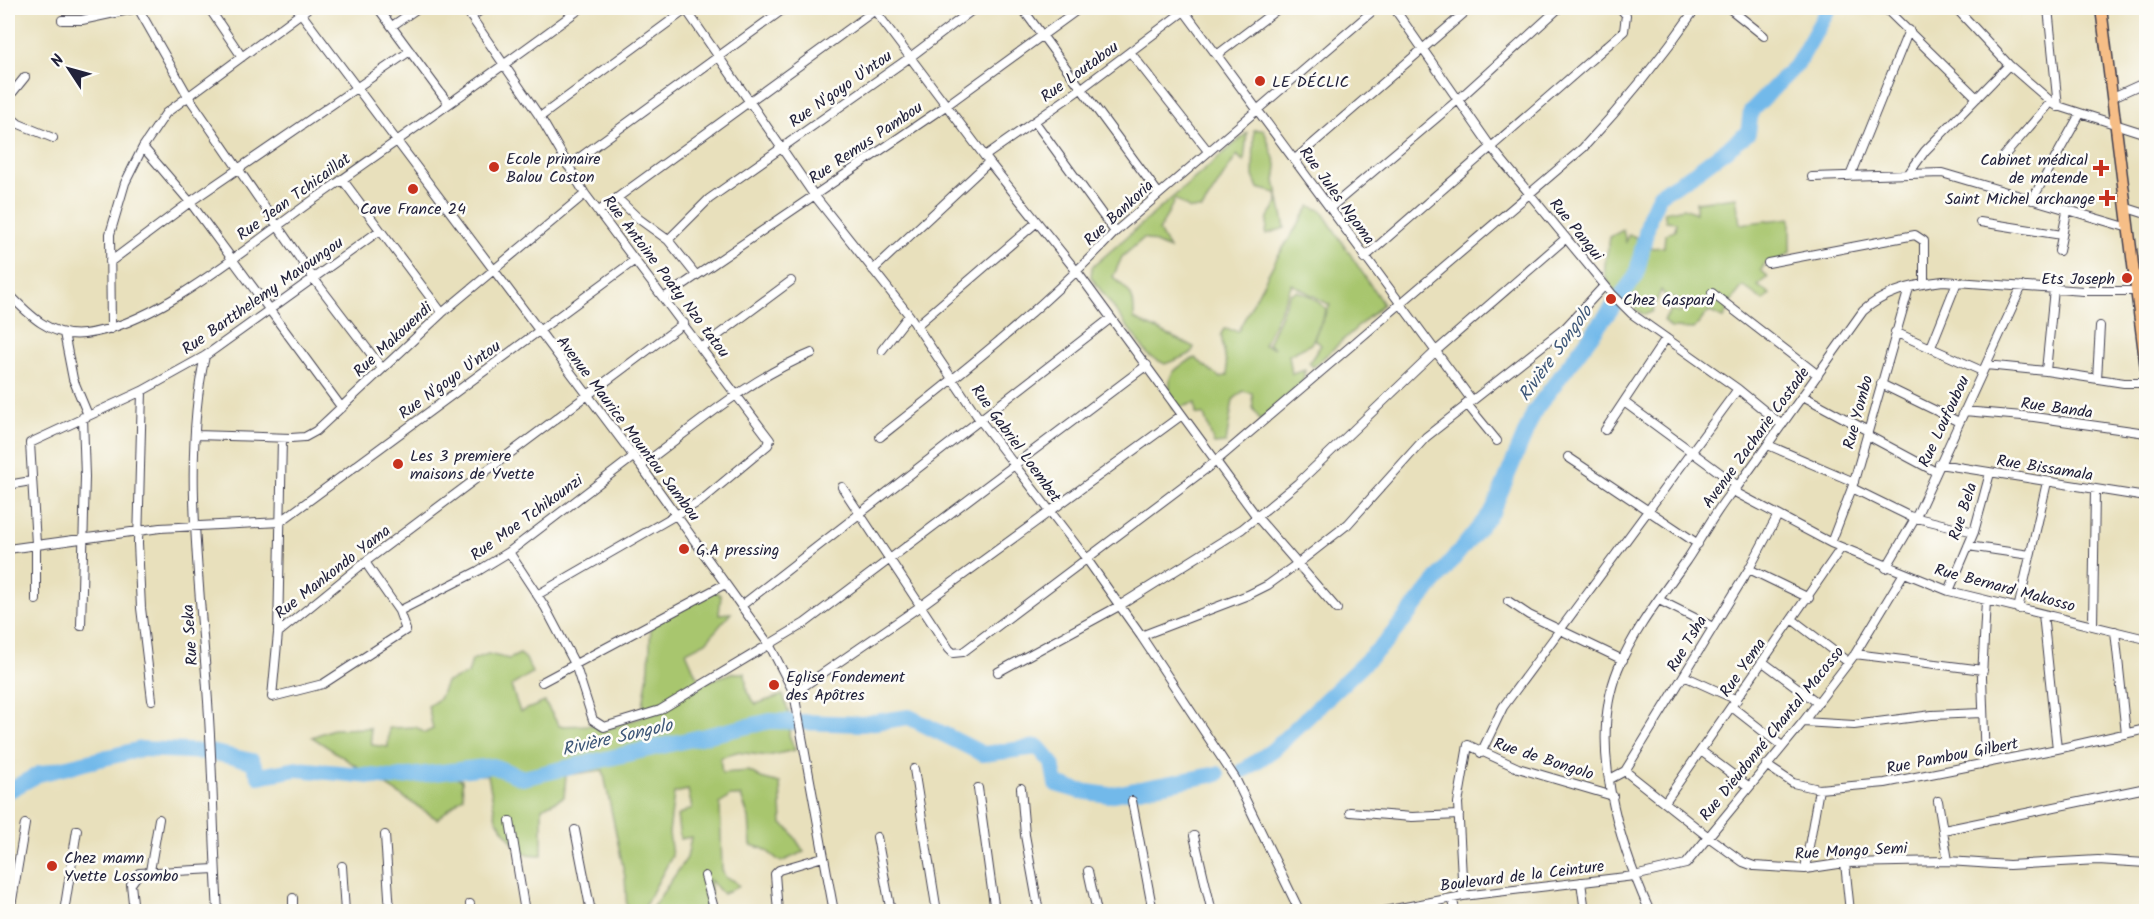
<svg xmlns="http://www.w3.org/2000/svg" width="2154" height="919" viewBox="0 0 2154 919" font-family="Kalam,sans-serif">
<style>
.green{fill:#a8c66e;stroke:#657454;stroke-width:1.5}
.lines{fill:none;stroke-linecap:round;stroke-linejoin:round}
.river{stroke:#72b9ea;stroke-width:16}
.minor-casing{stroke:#403e4e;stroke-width:10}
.major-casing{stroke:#403e4e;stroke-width:13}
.minor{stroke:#fff;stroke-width:8}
.major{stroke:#f6be87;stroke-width:10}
.poi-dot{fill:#c8321e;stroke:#fdfcf7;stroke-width:2}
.labels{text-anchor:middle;stroke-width:5;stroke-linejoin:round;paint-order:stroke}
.street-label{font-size:16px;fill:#22223b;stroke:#fdfcf7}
.poi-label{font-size:16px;fill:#22223b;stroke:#fdfcf7;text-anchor:start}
.water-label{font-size:18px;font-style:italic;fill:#3e5778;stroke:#fdfcf7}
</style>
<rect width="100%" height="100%" fill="#fdfcf7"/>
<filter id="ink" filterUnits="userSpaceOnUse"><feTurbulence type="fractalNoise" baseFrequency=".0167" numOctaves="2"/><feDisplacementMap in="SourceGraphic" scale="12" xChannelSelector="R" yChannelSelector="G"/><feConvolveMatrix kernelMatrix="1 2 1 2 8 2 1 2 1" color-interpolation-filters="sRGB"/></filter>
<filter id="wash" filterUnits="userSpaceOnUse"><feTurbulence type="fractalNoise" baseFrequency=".008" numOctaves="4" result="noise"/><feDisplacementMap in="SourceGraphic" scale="24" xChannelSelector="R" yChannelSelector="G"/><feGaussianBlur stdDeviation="1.35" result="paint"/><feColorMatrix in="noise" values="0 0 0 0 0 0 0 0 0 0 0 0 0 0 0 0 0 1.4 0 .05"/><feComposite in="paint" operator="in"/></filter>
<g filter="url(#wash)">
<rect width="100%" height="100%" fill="#e8e0bc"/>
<!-- green -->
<path class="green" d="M1254,130H1264L1277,167L1275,181L1285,228L1266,234L1268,217L1278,203L1276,193L1258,188L1253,176Z
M1247,133L1244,162L1237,155L1202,209H1190L1175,199L1159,231L1169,249L1144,238L1122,257L1113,277C1131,292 1135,295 1134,319L1194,347L1191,354L1165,364L1149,356L1091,277L1092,267Z
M1736,197L1740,224L1790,218V253L1774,263L1766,262L1761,270L1768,277L1758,286L1770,294L1764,301L1743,286L1728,305L1724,319L1709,311L1694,329L1671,328L1664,321L1671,309L1679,313L1685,309L1674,297L1669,301L1661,290L1652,312L1644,315C1631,305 1609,291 1605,274C1603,264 1609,247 1610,237L1623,230L1626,242L1629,234L1644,241L1646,234L1651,233L1650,248L1664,247L1665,234L1675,231L1676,222L1666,221L1664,212L1684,208L1696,213V202Z
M1310,206L1321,210L1383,304L1313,367L1309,363L1321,345L1314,338L1330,305L1292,284L1264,345L1275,348L1268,344L1290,294L1297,291L1310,296L1327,309L1311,344L1289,355L1292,374L1305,370L1303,381L1260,420L1253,408L1252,393L1243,391L1233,400L1226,443L1214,444L1204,415L1196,414L1195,403L1173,409C1168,377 1164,373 1195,358L1220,378L1228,375L1221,334L1224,329L1238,331L1278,256Z
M713,589L721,596L719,614L731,613L706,642L686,652L696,675L703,683L732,673H745L747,692L756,704L783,695L791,720L789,735L795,750L768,756L736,752L720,758L722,773L749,771L761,778L780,783L782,824L790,830L804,852L781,862L764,849L751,845L749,818L741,796H730L720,804L722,870L726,878L733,880L739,886L723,894L710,880L711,911H650L687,858L691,837L680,839L677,816L692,808L688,790L674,793L669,833L672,856L642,911H627L625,877L603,770L566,775L564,797L542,808V855L521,854L496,819L488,775L467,774L455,777L462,780L463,797L437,819L312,737L333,729L370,728L372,745L388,747L389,728L416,727L425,733L433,729L428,706L439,699L446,682L468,674L472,660L488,654L509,659L520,654L526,659L532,673L511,686L520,712L545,702L559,726L593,725L601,731L641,718L649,667L651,624Z"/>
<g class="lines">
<!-- river -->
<path class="river" d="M1244,770L1273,750L1386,642L1493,510L1535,410L1636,276L1650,216L1660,194L1690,176L1748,133L1751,111L1798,63L1829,8
M8,791L39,774L141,749L210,752L252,761L259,776L297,769L392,778L493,766L523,778L770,721L862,724L909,717L983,754L1038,747L1052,763L1056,784L1080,791L1109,795L1217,774"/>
</g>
</g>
<g filter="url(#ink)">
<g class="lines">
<defs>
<path id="minor" d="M209,8L242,57
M297,8L641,466L770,646L794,693L834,912
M378,8L448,103
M465,8L540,117L585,194L770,440L768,445L702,500L537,595
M685,8L814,195L909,315L980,420L1086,558L1141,636L1235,778L1300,912
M873,8L989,162L1078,273L1257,517L1337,609
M1022,8L1159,194
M1182,8L1471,399
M1394,8L1491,147L1612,294L1632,314L1738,389L1782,425
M1729,8L1764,36
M1885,8L1977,98
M1956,8L2009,65L2055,105L2146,134
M2048,8L2058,107
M472,16L484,8
M62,20H82L138,8L188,96L314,279L381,367
M392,26L418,8
M1130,52L1208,151
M1217,55L1279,8
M2113,97L2146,82
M8,98L25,77
M8,115L19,124L53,138
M540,117L688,8
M1035,122L1115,232
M143,147L190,202L342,408
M985,156L1082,88L1188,8
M2003,157L2051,102
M1294,160L1470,8
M568,166L785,8
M1909,173L1925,151L2009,65
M1850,176L1909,30
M1812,177L1942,173L2129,228
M342,179L442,313
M617,198L639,219L668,240L696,275
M2032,200L2080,114
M1330,208L1459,99L1559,8
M2127,208L2146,214
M599,211L878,8
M1980,222L2062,235
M668,240L709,199L909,58L975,8
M2059,251L2067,212
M1364,258L1624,31L1626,15L1620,8
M110,262L190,202L410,51
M1768,263L1915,235L1924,241V283
M873,270L989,162
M8,293C28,314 51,338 84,334C158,326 254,241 316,198C405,135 494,73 581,8
M1712,293L1818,375
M665,297L947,105L1080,8
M916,326L1037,222
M111,329L110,234L125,183L143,147L166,113L308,8
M1895,332L1982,371
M64,333L73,379L88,415
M702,347L791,281
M1931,347L1957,282
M882,350L909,315
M205,356C182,457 200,585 207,688C213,763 213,837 218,912
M1986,365L2046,371L2124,383H2146
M2046,371L2054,289
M2097,379L2100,326
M1881,384L1959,422
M142,391L138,543L141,608L152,700
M1803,396L1868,431
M1624,402L1738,486
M1466,403L1497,441
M1964,411L2034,417L2146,433
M1605,430L1666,338
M196,435L291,438L305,437L316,431L442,313L585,194
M1867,435L1936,472
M880,437C961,373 1044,308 1115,232L1376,8
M282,438L278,633L272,697L323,684L406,630L399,611L365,562
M1768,445L1854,482
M1568,457L1698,544
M1939,464L2146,497
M641,466C695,426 750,378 812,353
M8,485L31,481
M842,487L949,649L953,653L963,652L1215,462L1583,148C1625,103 1662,57 1696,8
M1852,488L1909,516L1974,532
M1731,490L1831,543L1949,591L2146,639
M280,522L635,260
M1831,543L1852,488L1909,288
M1968,546L2030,555
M8,549L160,528L280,522
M509,552L545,607L575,664L593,720L604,727L660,710L805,623L1147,365
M1886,568L1916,517L2022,286
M1749,569L1809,598
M1949,591L1974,532L1990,473
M36,600V544L30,443L142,391L205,356L379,231
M1659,600L1713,627
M1508,601L1529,615L1623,660
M741,606L1111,318
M2018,609L2047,482
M399,611L478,571L509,552L633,457
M2043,614L2057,749
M1793,620L1848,662
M2093,625L2095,490
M81,626L85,477L83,417
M2115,631L2126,734
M278,633L365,562L684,323
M1141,636L1248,595L1268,585L1297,564L1348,524L1426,437L1565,328L1604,286
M1855,654L1983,670
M1763,662L1818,703
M998,672L1119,606L1242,529L1298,483L1436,351L1565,239
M1684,676L1737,700
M542,682L725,584
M794,693L922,605L1182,415
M1732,707L1782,746
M1803,722L1854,725L1932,715L1982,713
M1701,751L1748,786
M1481,753L1503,707L1738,389
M1985,764L1982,677L1986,600
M1766,765L1793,783L1819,789L1885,783L2057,749L2146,729
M914,769L937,912
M1625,771L1707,836L1743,862L1754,866L1805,869L1845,863L1948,861L2009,865L2098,860L2146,863
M1610,779L1625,771L1749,569L1778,515
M978,788L995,912
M1021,788L1025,835L1039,912
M1132,801L1153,912
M1938,801L1948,861
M1665,802L1841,548
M1350,812L1412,817L1459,815
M510,821L525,912
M575,830L591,912
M1944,830L2146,788
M385,835L390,912
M1194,836L1212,912
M877,837L891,912
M1845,863L1850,912
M342,866L345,912
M1805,869L1819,789
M150,871L159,819
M1088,871L1097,912
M705,876L715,912
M1581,882L1585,912
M1463,896L1458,803L1468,745L1518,768L1613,796
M293,898V912
M1452,898L1456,912
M470,904L471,912
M10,912L25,824
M64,912L77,830
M134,912L131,884L139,873L215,869
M778,912L775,874L779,870L823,857
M1379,912L1463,896L1634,876L1686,864L1803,722L1855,654L1904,573
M1650,912C1618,841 1588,743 1618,669C1634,630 1662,595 1686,561C1698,544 1725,494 1738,486L1863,311C1884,292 1915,284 1943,281L2084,291H2146"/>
<path id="major" d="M2101,8L2146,369"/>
</defs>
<!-- minor casing -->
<use href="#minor" class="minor-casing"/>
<!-- major casing -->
<use href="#major" class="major-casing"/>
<!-- minor -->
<use href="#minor" class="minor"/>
<!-- major -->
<use href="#major" class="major"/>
</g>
</g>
<!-- markers -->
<g class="poi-dot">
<circle cx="1260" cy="81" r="6"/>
<circle cx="494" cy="167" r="6"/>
<path d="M2098 159h6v6h6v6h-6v6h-6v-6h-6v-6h6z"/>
<circle cx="413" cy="189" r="6"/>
<path d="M2104 189h6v6h6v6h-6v6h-6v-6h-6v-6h6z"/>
<circle cx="2127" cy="278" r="6"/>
<circle cx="1611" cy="299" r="6"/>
<circle cx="398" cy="464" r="6"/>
<circle cx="684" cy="549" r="6"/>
<circle cx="774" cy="685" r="6"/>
<circle cx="52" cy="866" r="6"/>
</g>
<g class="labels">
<!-- street labels -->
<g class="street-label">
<text transform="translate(1079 71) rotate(-36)" y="6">Rue Loutabou</text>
<text transform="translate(840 88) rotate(-35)" y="6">Rue N'goyo U'ntou</text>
<text transform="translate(865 142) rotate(-34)" y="6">Rue Remus Pambou</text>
<text transform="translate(1338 195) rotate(54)" y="6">Rue Jules Ngoma</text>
<text transform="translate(293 196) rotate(-36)" y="6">Rue Jean Tchicaillat</text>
<text transform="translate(1118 212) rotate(-43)" y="6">Rue Bankoria</text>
<text transform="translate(1577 229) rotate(51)" y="6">Rue Pangui</text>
<text transform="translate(667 276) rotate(53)" y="6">Rue Antoine Poaty Nzo tatou</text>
<text transform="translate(262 295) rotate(-35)" y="6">Rue Bartthelemy Mavoungou</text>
<text transform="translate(392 339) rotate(-43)" y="6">Rue Makouendi</text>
<text transform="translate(449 379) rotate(-36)" y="6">Rue N'goyo U'ntou</text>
<text transform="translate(2057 407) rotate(8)" y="6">Rue Banda</text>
<text transform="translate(1857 412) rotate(-75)" y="6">Rue Yombo</text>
<text transform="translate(1943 421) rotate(-65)" y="6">Rue Loufoubou</text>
<text transform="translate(629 428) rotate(53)" y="6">Avenue Maurice Mountou Sambou</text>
<text transform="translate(1755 437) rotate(-54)" y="6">Avenue Zacharie Costade</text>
<text transform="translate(1017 443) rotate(54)" y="6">Rue Gabriel Loembet</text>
<text transform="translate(2045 467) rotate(9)" y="6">Rue Bissamala</text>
<text transform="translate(1962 511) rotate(-72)" y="6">Rue Bela</text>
<text transform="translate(526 517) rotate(-36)" y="6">Rue Moe Tchikounzi</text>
<text transform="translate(332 571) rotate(-38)" y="6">Rue Mankondo Yama</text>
<text transform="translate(2005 587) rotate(15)" y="6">Rue Bernard Makosso</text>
<text transform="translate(189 635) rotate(-94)" y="6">Rue Seka</text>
<text transform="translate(1686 643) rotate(-59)" y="6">Rue Tsha</text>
<text transform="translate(1742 667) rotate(-55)" y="6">Rue Yema</text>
<text transform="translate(1771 733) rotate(-51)" y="6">Rue Dieudonné Chantal Macosso</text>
<text transform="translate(1952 755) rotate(-11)" y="6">Rue Pambou Gilbert</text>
<text transform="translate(1544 758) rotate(18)" y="6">Rue de Bongolo</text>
<text transform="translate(1851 850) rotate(-3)" y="6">Rue Mongo Semi</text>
<text transform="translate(1522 875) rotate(-7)" y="6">Boulevard de la Ceinture</text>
</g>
<!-- poi labels -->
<g class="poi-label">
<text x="1272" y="87">LE DÉCLIC</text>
<text x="506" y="164">Ecole primaire<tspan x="506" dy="18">Balou Coston</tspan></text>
<text x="2088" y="165" text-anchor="end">Cabinet médical<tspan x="2088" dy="18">de matende</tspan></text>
<text x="2095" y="204" text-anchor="end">Saint Michel archange</text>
<text x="413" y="214" text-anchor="middle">Cave France 24</text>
<text x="2115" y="284" text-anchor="end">Ets Joseph</text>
<text x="1623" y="305">Chez Gaspard</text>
<text x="410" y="461">Les 3 premiere<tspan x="410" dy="18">maisons de Yvette</tspan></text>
<text x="696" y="555">G.A pressing</text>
<text x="786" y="682">Eglise Fondement<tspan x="786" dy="18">des Apôtres</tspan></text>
<text x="64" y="863">Chez mamn<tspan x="64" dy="18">Yvette Lossombo</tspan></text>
</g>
<!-- water labels -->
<g class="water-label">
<text transform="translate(1555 353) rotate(-54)" y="6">Rivière Songolo</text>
<text transform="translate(617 737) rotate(-13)" y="6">Rivière Songolo</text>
</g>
</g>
<!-- margin -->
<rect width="2154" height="919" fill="none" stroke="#fdfcf7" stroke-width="30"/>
<!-- north arrow -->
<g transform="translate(69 69) rotate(306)" stroke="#fdfcf7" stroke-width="4.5" paint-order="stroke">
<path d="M0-4.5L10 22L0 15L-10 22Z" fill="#22223b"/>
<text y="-9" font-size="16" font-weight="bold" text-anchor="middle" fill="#22223b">N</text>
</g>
</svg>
